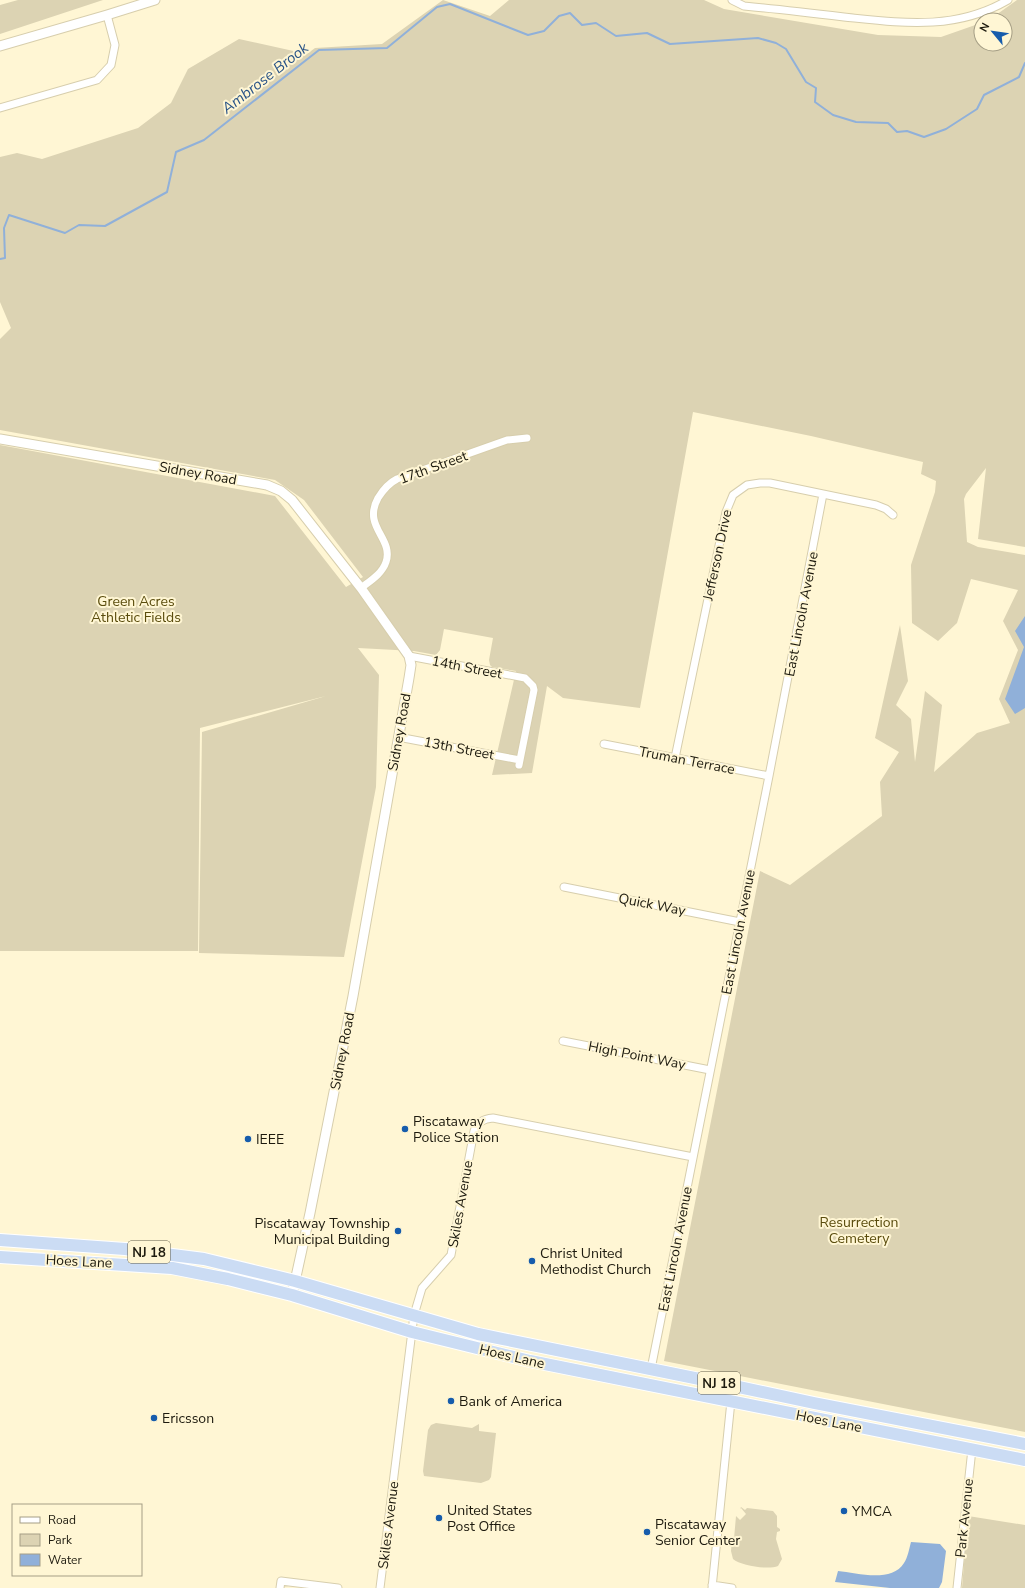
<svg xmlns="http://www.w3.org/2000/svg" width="1025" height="1588" viewBox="0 0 1025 1588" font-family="'Nunito Sans',sans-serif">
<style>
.green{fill:#dcd3b3}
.water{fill:#90b0d9}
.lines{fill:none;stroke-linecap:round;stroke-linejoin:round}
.stream{stroke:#90b0d9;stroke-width:2}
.minor-casing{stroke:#d7cead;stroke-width:9}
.tertiary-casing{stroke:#d7cead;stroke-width:11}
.trunk-casing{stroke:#fff;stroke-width:14}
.minor{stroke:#fff;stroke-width:7}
.tertiary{stroke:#fff;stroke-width:9}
.trunk{stroke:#cbdcf4;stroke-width:12}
.poi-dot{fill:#165cac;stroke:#fff6d4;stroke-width:1.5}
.labels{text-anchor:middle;stroke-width:4;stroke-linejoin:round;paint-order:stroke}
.shield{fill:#fff6d4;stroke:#615c49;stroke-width:1}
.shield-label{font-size:13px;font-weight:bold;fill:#1d1a0e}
.street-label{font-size:14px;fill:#1d1a0e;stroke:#fff6d4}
.park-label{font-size:14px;fill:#5a4c0d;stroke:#fff6d4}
.poi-label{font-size:14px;fill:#1d1a0e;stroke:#fff6d4;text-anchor:start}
.water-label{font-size:15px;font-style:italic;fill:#295387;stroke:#fff6d4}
</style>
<rect width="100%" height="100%" fill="#fff6d4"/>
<!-- green -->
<path class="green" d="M18,0H103L0,34V5Z
M443,0L490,16L509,0H704L724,9L878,35L941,37L981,23V44H1005V20H989L1017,0H1025V547L978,539L986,468L966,494L964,499L967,542L978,547L1025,555V1432L664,1361L760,871L790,885L882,816L880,782L899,752L875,738L900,625L908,681L896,705L911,719L915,762L925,691L942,705L934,772L977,733L1010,723L999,699L1018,650L1003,621L1018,590L971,579L957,623L938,641L912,623L911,565L935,492L936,481L921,474L923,462L811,436L693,412L640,708L563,698L547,686L532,773L492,775L516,671L492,667L490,665L489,660L493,638L444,629L440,650L436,655L414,651L358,648L379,675L376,787L344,957L199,953L202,732L326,696L200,728L198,951H0V445L275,496L346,587L363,577L304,500L275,480L0,430V339L11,328L0,302V157L17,153L42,159L138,128L171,103L188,69L239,39L307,54L315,48L382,44Z
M436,1423L472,1428L479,1424V1431L496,1433L491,1477L489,1480L481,1483L424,1476L423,1471L428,1430L431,1425Z
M741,1507L745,1510L747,1508L773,1511L777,1516V1527L780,1529V1531L777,1532L776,1539L782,1559L778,1566C769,1570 741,1566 733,1559L731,1551L732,1539H734L736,1516L740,1520L746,1514L741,1508L740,1509Z
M968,1516L1025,1525V1588H962Z"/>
<!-- water -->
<path class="water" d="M1025,616V708L1015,714L1005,699L1024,647L1015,631Z
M911,1542L940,1544L946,1551L942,1582L939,1588H890L835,1582L838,1571C857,1573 892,1583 904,1563C908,1557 909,1549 911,1542Z"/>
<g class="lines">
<!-- stream -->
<path class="stream" d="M0,259L5,258L4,228L9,215L65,233L79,225L105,226L167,192L176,152L204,140L319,50L387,48L437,7L450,4L528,35L544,31L559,16L570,13L582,25L596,23L616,36L647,33L670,44L758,38L776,43L786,49L806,82L816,88L815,102L833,115L856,122L888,123L897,132L907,131L924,137L946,129L977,109L984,95L1019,77L1025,63"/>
<defs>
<path id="minor" d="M732,0L744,6C777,9 811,13 844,17C902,23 955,31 1008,0
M0,108L97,80L111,65L115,45L107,15
M361,588C370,581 382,574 386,562C394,538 362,527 378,498C383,490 389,483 397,479L507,440L527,438
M409,656L525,678L533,686L534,690L519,765
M398,737L520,760
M604,744L769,776
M675,758L726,512L733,495L747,485L760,483H770L876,505L886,509L893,515
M564,887L740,922
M563,1041L710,1070
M651,1369L769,776L823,494
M712,1585L732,1588
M280,1588L281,1581L338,1588
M380,1588L414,1315L422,1288L451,1255L474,1131C478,1122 483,1119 493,1118L693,1157
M712,1588L731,1401
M957,1588L972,1449"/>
<path id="tertiary" d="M0,46L107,15L155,0
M0,439L267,485L281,491L292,500L361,588L409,656L411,665L409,678L353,996L310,1213L292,1295"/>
<path id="trunk" d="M0,1240L125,1249L204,1259L295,1281L478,1334L734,1386L814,1403L1025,1444
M0,1257L172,1268L228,1279L292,1295L412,1332L530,1361L1025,1460"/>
</defs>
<!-- minor casing -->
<use href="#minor" class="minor-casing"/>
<!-- tertiary casing -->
<use href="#tertiary" class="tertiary-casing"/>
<!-- trunk casing -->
<use href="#trunk" class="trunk-casing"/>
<!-- minor -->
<use href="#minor" class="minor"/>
<!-- tertiary -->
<use href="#tertiary" class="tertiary"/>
<!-- trunk -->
<use href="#trunk" class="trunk"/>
</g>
<!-- markers -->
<g class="poi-dot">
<circle cx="405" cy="1129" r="4"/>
<circle cx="248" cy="1139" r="4"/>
<circle cx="398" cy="1231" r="4"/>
<circle cx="532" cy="1261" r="4"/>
<circle cx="451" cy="1401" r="4"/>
<circle cx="154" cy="1418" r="4"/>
<circle cx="844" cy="1511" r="4"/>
<circle cx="439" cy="1518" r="4"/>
<circle cx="647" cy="1532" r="4"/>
</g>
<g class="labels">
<!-- shield labels -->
<g class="shield">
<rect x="128" y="1241" width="42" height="22" rx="3"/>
<rect x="698" y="1372" width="42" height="22" rx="3"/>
</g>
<g class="shield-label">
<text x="149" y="1257">NJ 18</text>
<text x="719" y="1388">NJ 18</text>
</g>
<!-- street labels -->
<g class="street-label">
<text transform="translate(433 467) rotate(-20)" y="5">17th Street</text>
<text transform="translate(198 473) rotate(10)" y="5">Sidney Road</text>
<text transform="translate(717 555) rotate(-78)" y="5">Jefferson Drive</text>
<text transform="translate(801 614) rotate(-79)" y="5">East Lincoln Avenue</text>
<text transform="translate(467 667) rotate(11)" y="5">14th Street</text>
<text transform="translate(399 732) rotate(-80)" y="5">Sidney Road</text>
<text transform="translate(459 748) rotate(11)" y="5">13th Street</text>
<text transform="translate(687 760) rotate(11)" y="5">Truman Terrace</text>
<text transform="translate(652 904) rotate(11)" y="5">Quick Way</text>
<text transform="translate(738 932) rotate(-79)" y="5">East Lincoln Avenue</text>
<text transform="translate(342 1051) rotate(-79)" y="5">Sidney Road</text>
<text transform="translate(637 1055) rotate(11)" y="5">High Point Way</text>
<text transform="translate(460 1204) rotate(-80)" y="5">Skiles Avenue</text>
<text transform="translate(675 1249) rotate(-79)" y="5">East Lincoln Avenue</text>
<text transform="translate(79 1261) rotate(3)" y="5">Hoes Lane</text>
<text transform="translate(512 1356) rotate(13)" y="5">Hoes Lane</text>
<text transform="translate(829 1421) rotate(11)" y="5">Hoes Lane</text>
<text transform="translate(964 1518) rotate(-84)" y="5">Park Avenue</text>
<text transform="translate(388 1525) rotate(-83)" y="5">Skiles Avenue</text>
</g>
<!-- park labels -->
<g class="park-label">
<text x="136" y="606">Green Acres<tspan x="136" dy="16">Athletic Fields</tspan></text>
<text x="859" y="1227">Resurrection<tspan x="859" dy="16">Cemetery</tspan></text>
</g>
<!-- poi labels -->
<g class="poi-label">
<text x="413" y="1126">Piscataway<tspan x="413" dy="16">Police Station</tspan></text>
<text x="256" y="1144">IEEE</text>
<text x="390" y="1228" text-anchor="end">Piscataway Township<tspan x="390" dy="16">Municipal Building</tspan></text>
<text x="540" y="1258">Christ United<tspan x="540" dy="16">Methodist Church</tspan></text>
<text x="459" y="1406">Bank of America</text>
<text x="162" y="1423">Ericsson</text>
<text x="447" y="1515">United States<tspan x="447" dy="16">Post Office</tspan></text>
<text x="852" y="1516">YMCA</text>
<text x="655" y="1529">Piscataway<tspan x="655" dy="16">Senior Center</tspan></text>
</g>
<!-- water labels -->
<g class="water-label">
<text transform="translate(265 78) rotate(-38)" y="5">Ambrose Brook</text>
</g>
</g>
<!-- legend -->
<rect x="12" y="1504" width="130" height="72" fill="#fff6d4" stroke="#a59e85"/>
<rect x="20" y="1517" width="20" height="6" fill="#ffffff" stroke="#a59e85"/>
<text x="48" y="1524" font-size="12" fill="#1d1a0e">Road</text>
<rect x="20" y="1534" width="20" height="12" fill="#dcd3b3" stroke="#a59e85"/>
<text x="48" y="1544" font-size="12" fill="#1d1a0e">Park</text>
<rect x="20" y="1554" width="20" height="12" fill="#90b0d9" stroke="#a59e85"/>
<text x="48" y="1564" font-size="12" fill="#1d1a0e">Water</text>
<!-- north arrow -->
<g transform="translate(993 32) rotate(299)"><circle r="19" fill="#fff6d4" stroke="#a59e85"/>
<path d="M0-3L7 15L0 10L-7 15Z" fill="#165cac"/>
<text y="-6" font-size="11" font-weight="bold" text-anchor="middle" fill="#1d1a0e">N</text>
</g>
</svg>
